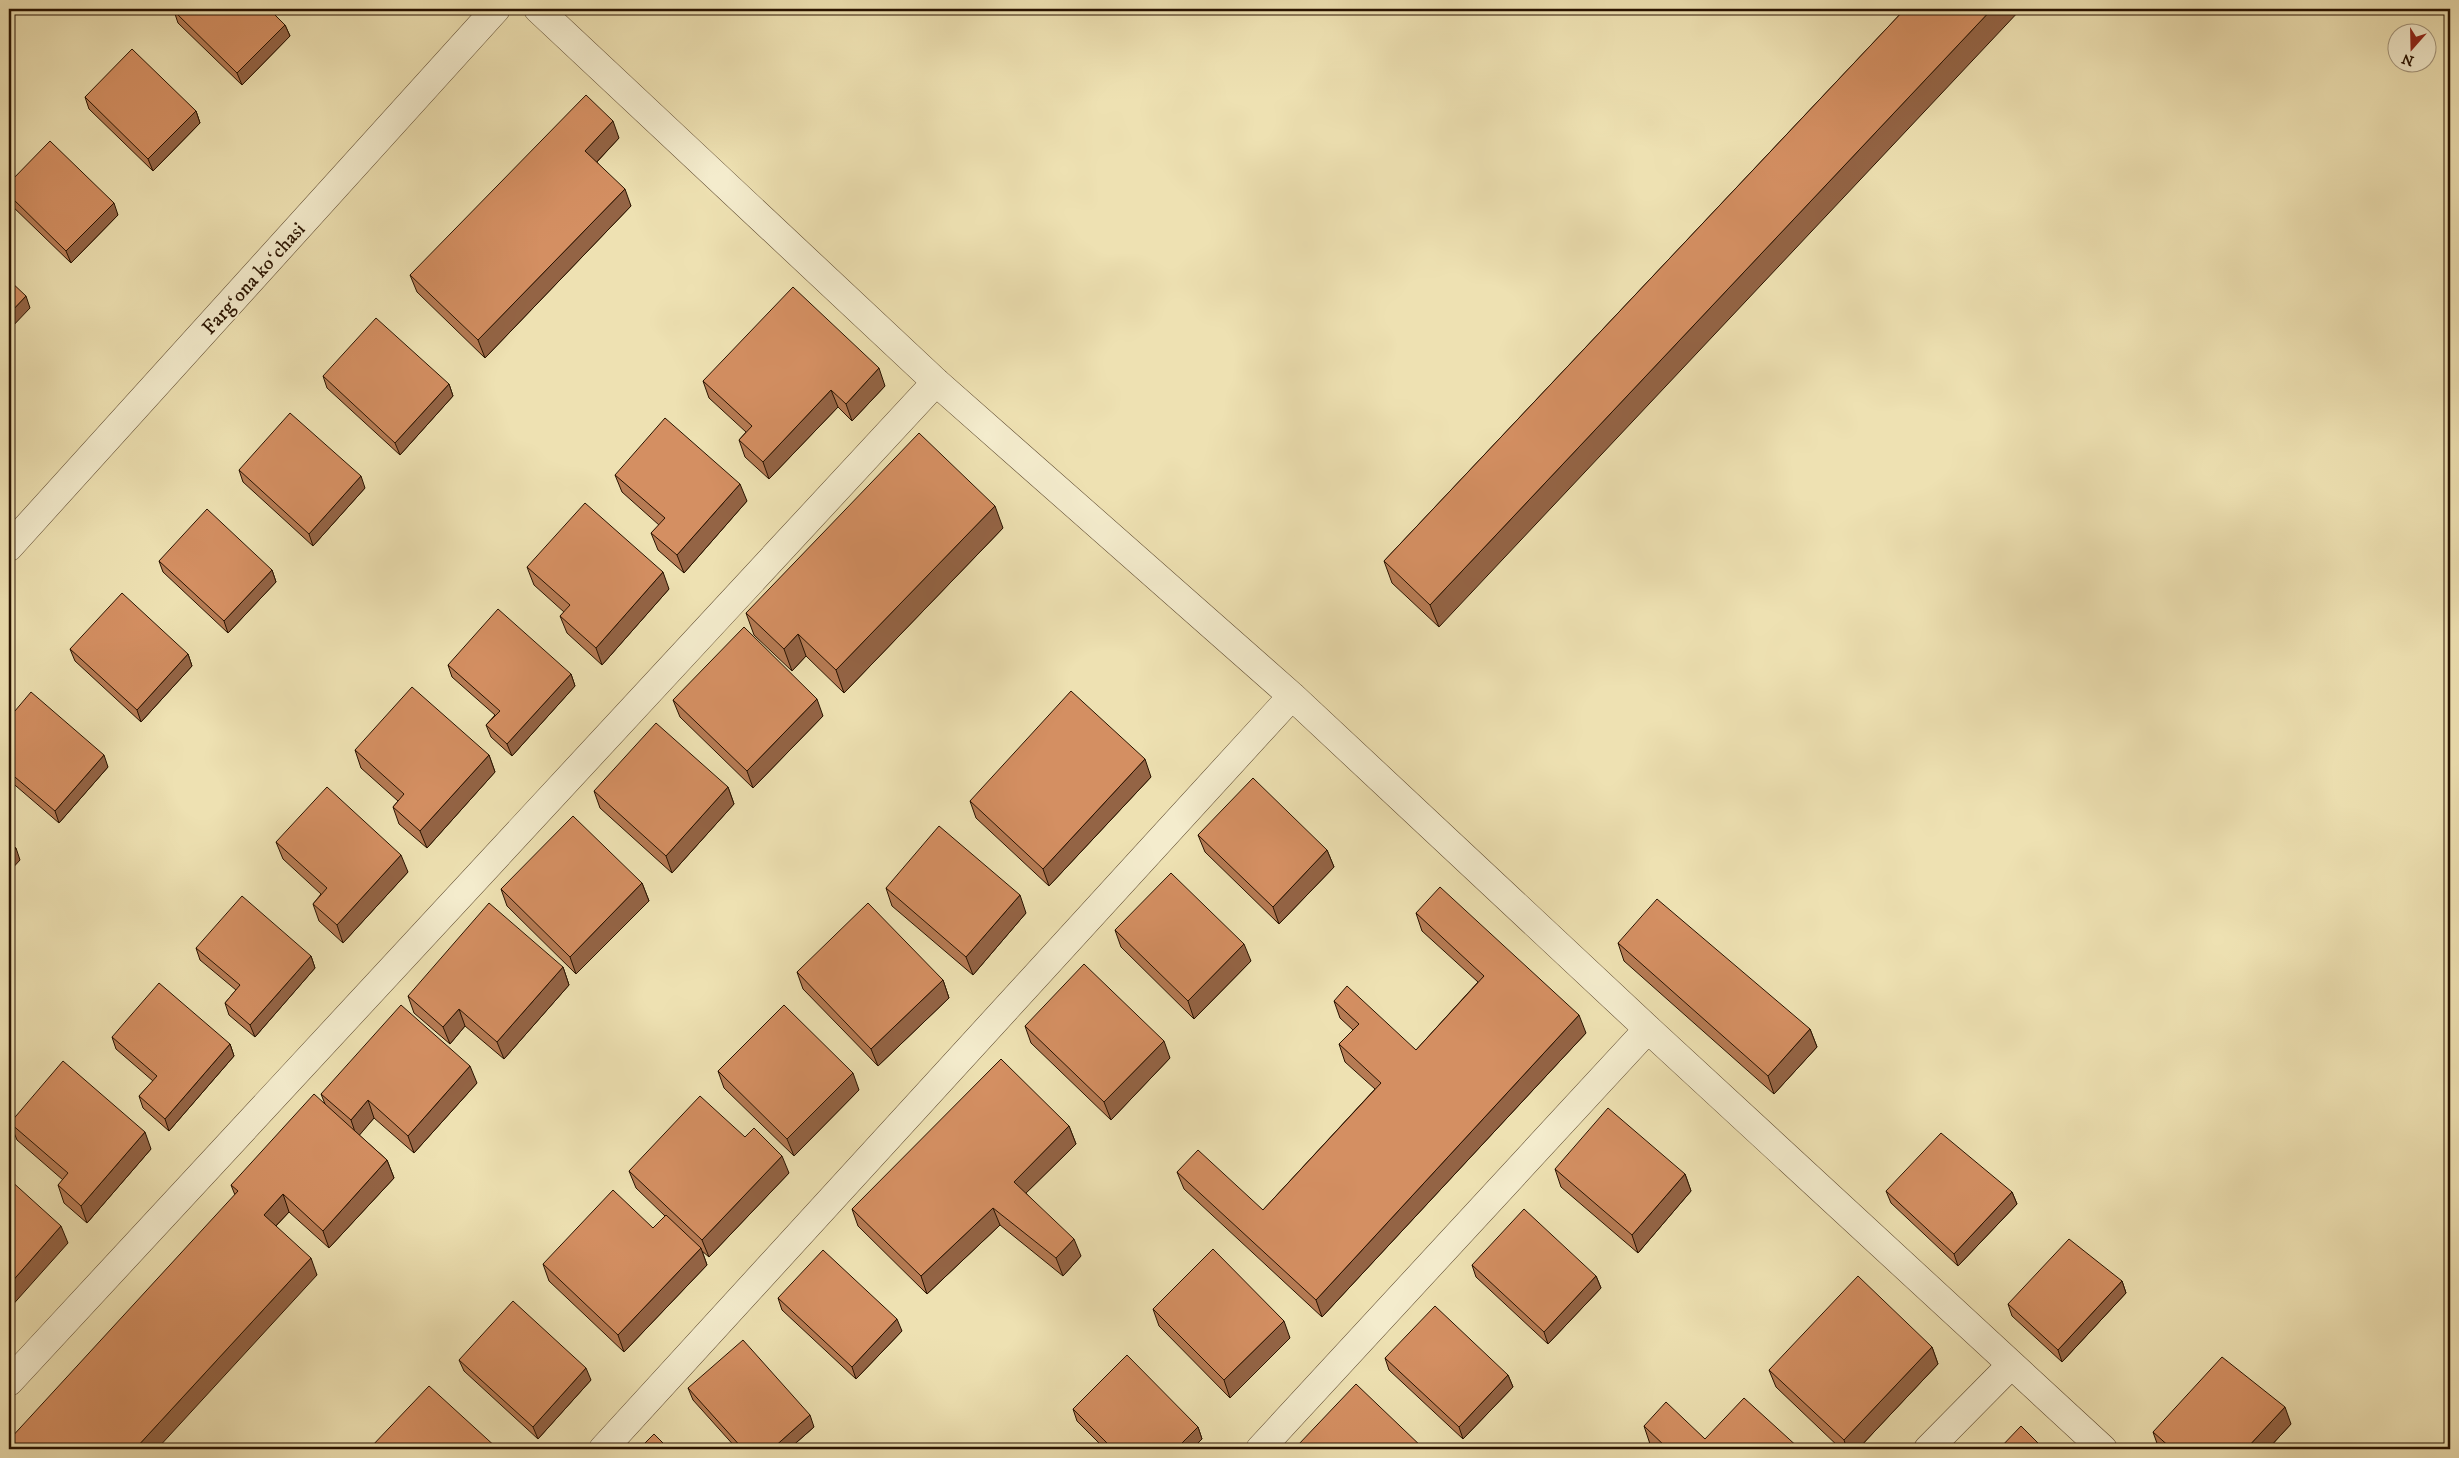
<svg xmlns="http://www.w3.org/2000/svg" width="2459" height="1458" viewBox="0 0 2459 1458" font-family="'IM FELL DW Pica',serif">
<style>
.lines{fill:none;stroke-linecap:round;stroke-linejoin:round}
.minor-casing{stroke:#5a462c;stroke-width:29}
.tertiary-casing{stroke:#5a462c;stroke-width:29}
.minor{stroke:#f4eccd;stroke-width:28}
.tertiary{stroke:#f4eccd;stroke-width:28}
.wall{fill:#b67b54;stroke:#291300}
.shaded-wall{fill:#946445;stroke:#291300}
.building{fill:#d48f62;stroke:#291300}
.labels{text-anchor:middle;stroke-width:4;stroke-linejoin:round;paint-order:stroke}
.street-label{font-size:20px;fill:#291300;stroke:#f4eccd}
</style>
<rect width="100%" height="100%" fill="#eee1b2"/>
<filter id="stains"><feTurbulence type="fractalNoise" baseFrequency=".004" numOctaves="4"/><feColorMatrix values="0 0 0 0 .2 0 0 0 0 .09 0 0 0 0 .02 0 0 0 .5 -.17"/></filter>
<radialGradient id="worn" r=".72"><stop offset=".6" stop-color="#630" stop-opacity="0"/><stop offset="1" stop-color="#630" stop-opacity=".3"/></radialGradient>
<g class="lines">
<defs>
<path id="minor" d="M538,9L936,382L1292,696L1648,1029L2103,1449
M9,1382L936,382
M603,1449L1292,696
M1260,1449L1648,1029
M1928,1449L2011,1365"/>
<path id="tertiary" d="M9,547L496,9"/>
</defs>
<!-- minor casing -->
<use href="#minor" class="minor-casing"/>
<!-- tertiary casing -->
<use href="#tertiary" class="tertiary-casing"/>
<!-- minor -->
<use href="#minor" class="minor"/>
<!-- tertiary -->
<use href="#tertiary" class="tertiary"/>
</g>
<!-- wall -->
<path class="wall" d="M1905,9L1439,627L1392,583L1384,561Z
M174,11L285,25L290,36L242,85L178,23Z
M85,97L196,111L200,123L153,171L89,109Z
M619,138L597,162L631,206L485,358L417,292L410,275Z
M9,183L118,215L71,263L9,203Z
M323,376L449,384L453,396L400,455L327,388Z
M703,381L885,386L852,421L838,407L769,479L745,457L739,440L746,432L709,398Z
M239,470L365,488L313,546L243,482Z
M615,475L747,501L684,573L658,550L651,533L659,525L622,492Z
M1003,528L844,693L806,656L792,671L754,635L746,613Z
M159,561L272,570L276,582L228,633L163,572Z
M527,567L669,589L602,665L567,633L560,616L564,612L534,585Z
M70,649L188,654L192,666L141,722L75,661Z
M448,665L571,674L575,686L512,756L491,737L486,725L495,715L452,677Z
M673,700L823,716L753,788L680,717Z
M9,718L108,767L59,823L9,780Z
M355,750L489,755L495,772L427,848L399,824L393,807L398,801L361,768Z
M1151,777L1049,886L976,818L970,801Z
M728,787L734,804L672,873L600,808L594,791Z
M1198,835L1327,850L1334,867L1279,924L1205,852Z
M276,842L408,872L343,943L319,921L313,904L321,894L283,859Z
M642,883L649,901L576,974L507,906L501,889Z
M886,888L1026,913L973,975L892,906Z
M1416,913L1586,1033L1322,1317L1184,1189L1177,1172L1263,1210L1375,1089L1345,1062L1339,1044L1353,1030L1340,1018L1334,1001L1416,1050L1478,982L1422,931Z
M1115,930L1251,961L1194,1019L1121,947Z
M1618,943L1810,1029L1817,1047L1774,1094L1624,961Z
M196,948L311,956L315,968L255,1037L229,1015L225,1003L236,990L200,960Z
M563,967L569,985L504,1059L465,1026L450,1044L414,1013L408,996Z
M797,972L943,980L949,998L878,1066L803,989Z
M1025,1026L1170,1058L1111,1120L1031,1043Z
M112,1037L230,1044L234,1056L169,1131L143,1108L139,1096L153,1081L116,1049Z
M718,1071L859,1090L794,1156L724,1088Z
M477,1083L414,1153L374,1118L359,1135L387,1160L394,1178L329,1248L289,1212L276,1226L317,1275L235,1195L231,1185L325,1104L321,1094Z
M10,1123L151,1149L87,1223L64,1203L58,1185L63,1180L17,1140Z
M1069,1126L1076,1144L1026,1193L1081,1256L1063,1276L1000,1225L927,1294L858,1226L852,1209Z
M745,1137L789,1173L709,1257L702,1251L707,1265L624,1352L549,1281L543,1264L653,1228L665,1216L636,1188L629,1171Z
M1555,1169L1685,1174L1691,1191L1638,1253L1561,1187Z
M1886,1191L2012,1192L2017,1204L1958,1266L1891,1203Z
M1472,1265L1596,1276L1601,1288L1548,1344L1476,1277Z
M2122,1281L2126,1293L2062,1362L2012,1316L2008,1304Z
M778,1298L902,1331L856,1379L782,1310Z
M1153,1309L1290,1338L1230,1398L1159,1326Z
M1932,1347L1938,1364L1858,1449H1841L1776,1387L1769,1370Z
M1385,1358L1508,1375L1513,1387L1463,1439L1389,1370Z
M459,1360L591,1380L538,1439L464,1371Z
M688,1388L814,1427L789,1449H737L693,1400Z
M1073,1409L1198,1427L1202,1439L1192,1449H1105L1077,1421Z
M2291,1424L2268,1449H2159L2153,1432Z
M1644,1426L1705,1439L1800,1449H1656L1650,1444Z"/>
<!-- shaded-wall -->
<path class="shaded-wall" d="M1992,9H2021L1439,627L1430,605Z
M285,25L290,36L242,85L237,73Z
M196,111L200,123L153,171L148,159Z
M613,121L619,138L591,168L585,151Z
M625,189L631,206L485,358L478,340Z
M114,203L118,215L71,263L66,251Z
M26,296L30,308L9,330V314Z
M879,368L885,386L852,421L846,404Z
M449,384L453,396L400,455L395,443Z
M831,390L838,407L769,479L763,462Z
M361,476L365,488L313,546L309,534Z
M740,484L747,501L684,573L677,555Z
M995,506L1003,528L844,693L836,670Z
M272,570L276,582L228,633L224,621Z
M663,572L669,589L602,665L596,648Z
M798,634L806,656L792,671L784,649Z
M188,654L192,666L141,722L137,710Z
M571,674L575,686L512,756L507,744Z
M817,699L823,716L753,788L747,771Z
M104,755L108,767L59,823L55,811Z
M489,755L495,772L427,848L420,831Z
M1145,759L1151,777L1049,886L1043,869Z
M728,787L734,804L672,873L666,856Z
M16,848L20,860L9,872V856Z
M1327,850L1334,867L1279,924L1273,907Z
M401,855L408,872L343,943L337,925Z
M642,883L649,901L576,974L570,957Z
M1020,895L1026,913L973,975L966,957Z
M1244,944L1251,961L1194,1019L1188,1001Z
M311,956L315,968L255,1037L250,1025Z
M563,967L569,985L504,1059L497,1042Z
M943,980L949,998L878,1066L871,1049Z
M459,1009L465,1026L450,1044L443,1027Z
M1579,1015L1586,1033L1322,1317L1316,1300Z
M1810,1029L1817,1047L1774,1094L1768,1076Z
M1164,1041L1170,1058L1111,1120L1104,1102Z
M230,1044L234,1056L169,1131L165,1119Z
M470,1066L477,1083L414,1153L408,1136Z
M853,1073L859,1090L794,1156L787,1139Z
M368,1100L374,1118L357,1138L351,1120Z
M1069,1126L1076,1144L1020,1199L1014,1182Z
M145,1132L151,1149L87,1223L81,1206Z
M782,1156L789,1173L709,1257L702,1240Z
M387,1160L394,1178L329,1248L323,1231Z
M1685,1174L1691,1191L1638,1253L1632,1235Z
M2012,1192L2017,1204L1958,1266L1954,1254Z
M283,1194L289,1212L270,1232L264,1215Z
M993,1208L1000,1225L927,1294L921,1276Z
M61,1226L68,1243L9,1309V1285Z
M1074,1239L1081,1256L1063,1276L1056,1258Z
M701,1248L707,1265L624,1352L618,1335Z
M311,1258L317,1275L157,1449H135Z
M1596,1276L1601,1288L1548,1344L1544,1332Z
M2122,1281L2126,1293L2062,1362L2058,1350Z
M897,1319L902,1331L856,1379L852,1367Z
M1284,1321L1290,1338L1230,1398L1224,1380Z
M1932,1347L1938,1364L1858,1449H1847L1844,1440Z
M586,1368L591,1380L538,1439L533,1427Z
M1508,1375L1513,1387L1463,1439L1459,1427Z
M2285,1407L2291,1424L2268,1449H2246Z
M810,1415L814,1427L789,1449H772Z
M1198,1427L1202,1439L1192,1449H1176Z"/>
<!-- building -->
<path class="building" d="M176,9H269L285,25L237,73L174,11Z
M1905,9H1992L1430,605L1384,561Z
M132,49L196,111L148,159L85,97Z
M586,95L613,121L585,151L625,189L478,340L410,275Z
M50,141L114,203L66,251L9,195V183Z
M9,280L26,296L9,314Z
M793,287L879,368L846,404L831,390L763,462L739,440L752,426L703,381Z
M376,318L449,384L395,443L323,376Z
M290,413L361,476L309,534L239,470Z
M665,418L740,484L677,555L651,533L665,518L615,475Z
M919,433L995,506L836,670L798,634L784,649L746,613Z
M585,503L663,572L596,648L560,616L570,605L527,567Z
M207,509L272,570L224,621L159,561Z
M122,593L188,654L137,710L70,649Z
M498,609L571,674L507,744L486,725L500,711L448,665Z
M744,627L817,699L747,771L673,700Z
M412,687L489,755L420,831L393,807L404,794L355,750Z
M1071,691L1145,759L1043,869L970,801Z
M31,692L104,755L55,811L9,772V718Z
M656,723L728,787L666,856L594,791Z
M1253,778L1327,850L1273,907L1198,835Z
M327,787L401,855L337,925L313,904L327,888L276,842Z
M573,816L642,883L570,957L501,889Z
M939,826L1020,895L966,957L886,888Z
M9,841L16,848L9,856Z
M1171,873L1244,944L1188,1001L1115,930Z
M1440,887L1579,1015L1316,1300L1177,1172L1198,1150L1263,1210L1381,1083L1339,1044L1359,1024L1334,1001L1347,986L1416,1050L1484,976L1416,913Z
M242,896L311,956L250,1025L225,1003L240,985L196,948Z
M1657,899L1810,1029L1768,1076L1618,943Z
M489,903L563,967L497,1042L459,1009L443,1027L408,996Z
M868,903L943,980L871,1049L797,972Z
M1084,964L1164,1041L1104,1102L1025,1026Z
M159,983L230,1044L165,1119L139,1096L157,1076L112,1037Z
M401,1005L470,1066L408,1136L368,1100L351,1120L321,1094Z
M784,1005L853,1073L787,1139L718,1071Z
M1001,1059L1069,1126L1014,1182L1074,1239L1056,1258L993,1208L921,1276L852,1209Z
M63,1061L145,1132L81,1206L58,1185L68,1173L10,1123Z
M314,1094L387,1160L323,1231L283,1194L264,1215L311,1258L135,1449H9V1440L238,1191L231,1185Z
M700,1096L745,1137L754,1128L782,1156L702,1240L629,1171Z
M1608,1108L1685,1174L1632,1235L1555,1169Z
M1941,1133L2012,1192L1954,1254L1886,1191Z
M9,1179L61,1226L9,1285Z
M613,1190L653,1228L666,1215L701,1248L618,1335L543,1264Z
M1524,1209L1596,1276L1544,1332L1472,1265Z
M2069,1239L2122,1281L2058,1350L2008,1304Z
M1213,1249L1284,1321L1224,1380L1153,1309Z
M823,1250L897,1319L852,1367L778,1298Z
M1858,1276L1932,1347L1844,1440L1769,1370Z
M513,1301L586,1368L533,1427L459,1360Z
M1435,1306L1508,1375L1459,1427L1385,1358Z
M743,1340L810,1415L772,1449H743L688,1388Z
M1127,1355L1198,1427L1176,1449H1113L1073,1409Z
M2222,1357L2285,1407L2246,1449H2172L2153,1432Z
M1356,1384L1424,1449H1302L1298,1445Z
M429,1386L498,1449H373L371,1447Z
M1744,1398L1800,1449H1668L1644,1426L1666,1402L1705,1439Z
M2021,1426L2044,1449H1999Z
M654,1434L669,1449H639Z
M1045,1446L1049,1449H1042Z"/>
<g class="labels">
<!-- street labels -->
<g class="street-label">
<text transform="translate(253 278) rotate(-48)" y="7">Fargʻona koʻchasi</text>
</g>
</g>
<!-- margin -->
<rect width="2459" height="1458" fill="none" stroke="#eee1b2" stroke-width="30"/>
<rect x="10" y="10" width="2439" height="1438" fill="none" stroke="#291300" stroke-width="2.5"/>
<rect x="15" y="15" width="2429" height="1428" fill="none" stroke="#291300"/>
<!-- north arrow -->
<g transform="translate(2412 48) rotate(200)"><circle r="24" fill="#f4eccd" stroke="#a3957b"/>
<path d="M0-4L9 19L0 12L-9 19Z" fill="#8f2418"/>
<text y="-8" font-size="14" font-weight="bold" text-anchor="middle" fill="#291300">N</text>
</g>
<rect width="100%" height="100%" filter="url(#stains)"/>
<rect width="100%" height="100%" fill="url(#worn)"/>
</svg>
